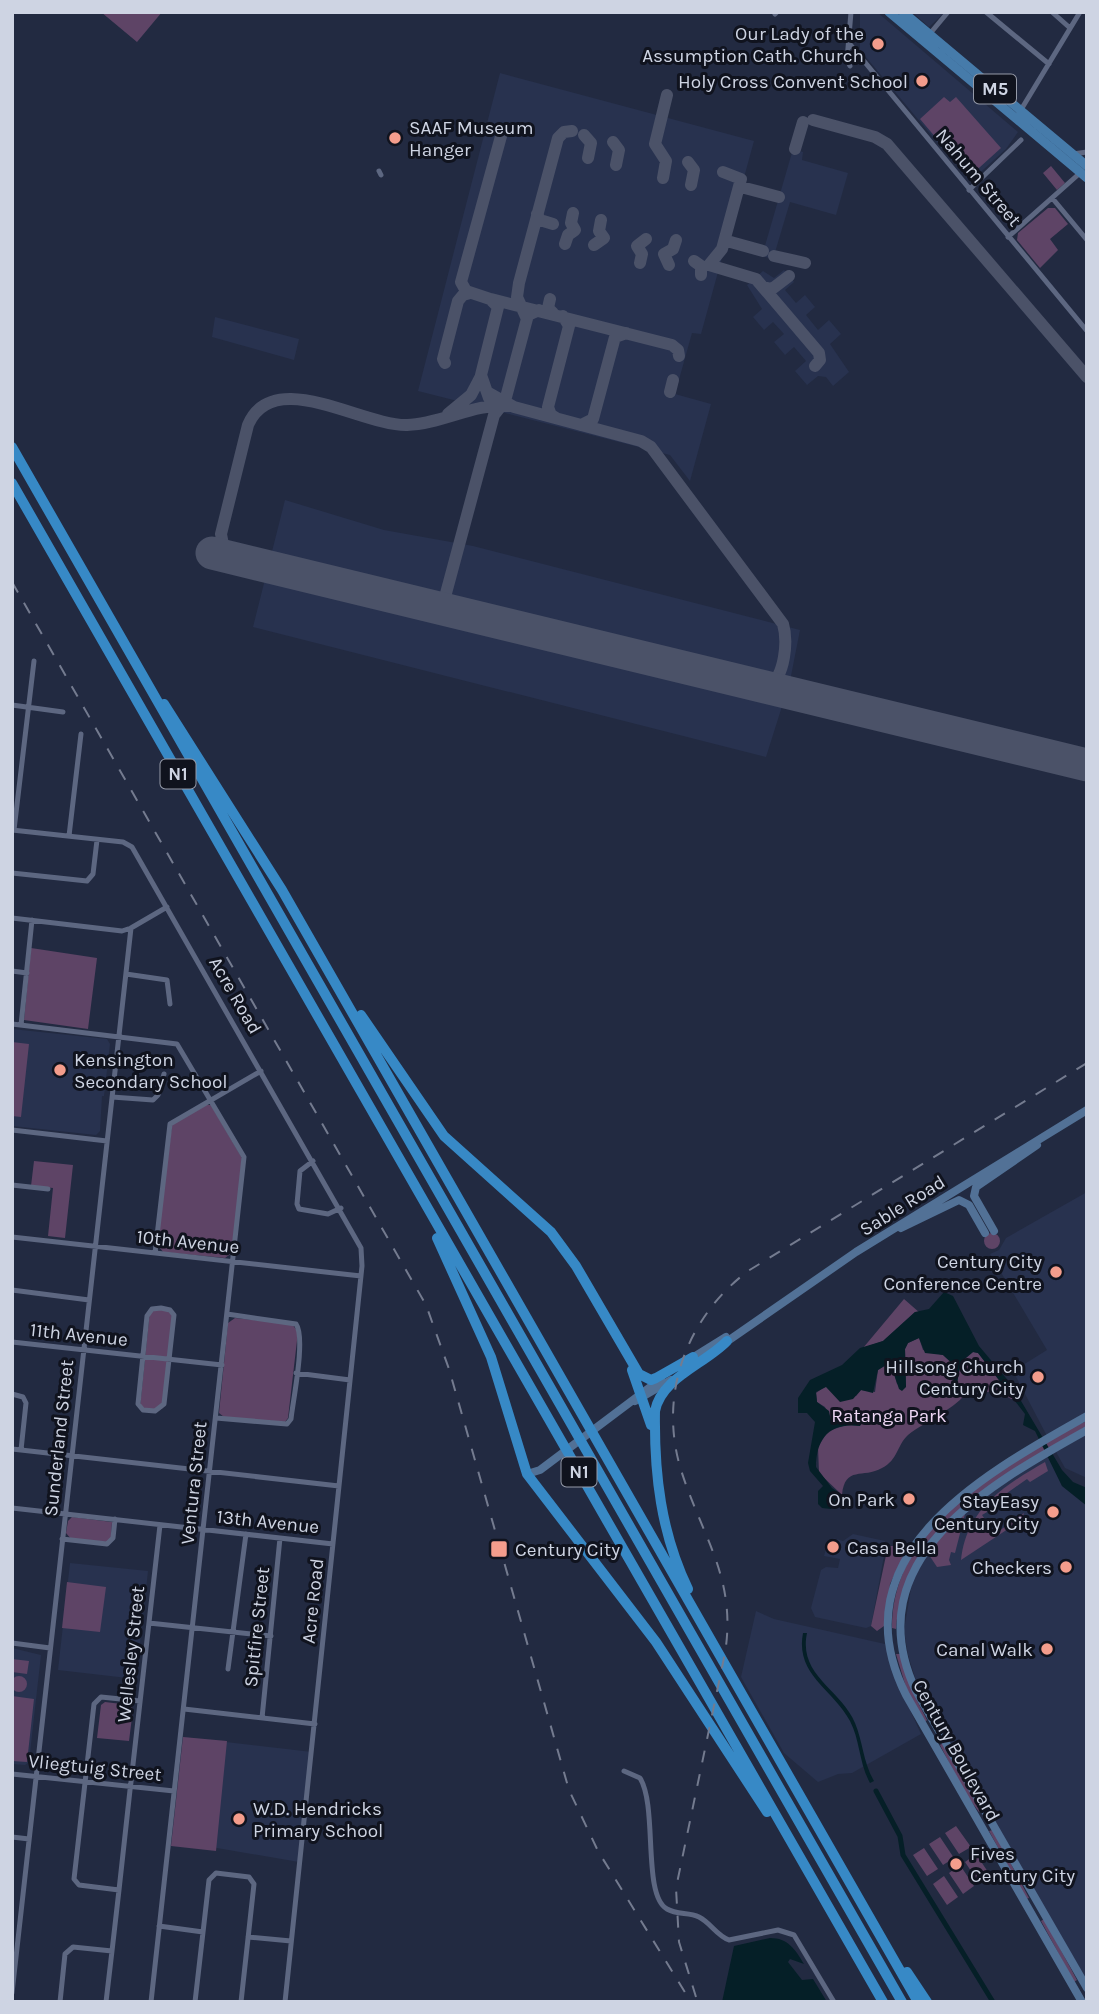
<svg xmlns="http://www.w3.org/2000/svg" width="1099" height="2014" viewBox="0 0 1099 2014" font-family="Karla,sans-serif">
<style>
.built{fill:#28324f}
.green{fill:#5e4466}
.water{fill:#051f27}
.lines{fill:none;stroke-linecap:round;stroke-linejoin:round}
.canal{stroke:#051f27;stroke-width:5}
.taxiway{stroke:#4b5268;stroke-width:12}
.runway{stroke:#4b5268;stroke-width:33}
.minor{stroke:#5d6781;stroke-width:5}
.secondary{stroke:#527196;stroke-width:8}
.primary{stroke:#467baa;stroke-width:9}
.motorway{stroke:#3789c6;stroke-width:10}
.rail{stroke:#747b8f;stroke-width:2;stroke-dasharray:12 12;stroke-linecap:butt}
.poi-dot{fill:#f49d8c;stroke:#10131e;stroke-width:2.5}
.labels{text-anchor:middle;stroke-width:6;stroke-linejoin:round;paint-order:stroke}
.shield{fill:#10131e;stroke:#959aa8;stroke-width:2}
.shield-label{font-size:18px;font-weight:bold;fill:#ced4e3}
.poi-label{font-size:19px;fill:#ced4e3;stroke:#10131e;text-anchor:end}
.street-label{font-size:19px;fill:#ced4e3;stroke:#10131e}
.park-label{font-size:19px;fill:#eed7f5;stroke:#10131e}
</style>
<rect width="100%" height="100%" fill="#222a41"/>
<!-- built -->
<path class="built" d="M860,12H877L1018,132L1006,149L973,179H968L860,50Z
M912,12H945L929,27Z
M500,73L754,141L701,334L692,333L675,394L711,404L690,481L670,455L418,391Z
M793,149L803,152L802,160L848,173L836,215L790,202L773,259L762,256Z
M784,270L794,282L785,290L796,303L805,295L815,307L806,315L818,330L829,320L841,334L830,344L849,372L833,386L826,377L818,376L807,385L795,371L806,361L794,347L785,355L774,342L784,334L773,322L764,330L753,317L762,309L747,285L763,271L774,278Z
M215,317L299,339L294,360L212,337Z
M285,500L384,530L473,546L800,630L790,681L766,757L253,627Z
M12,1029L107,1039L110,1044L104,1096H102L100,1131L96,1135L12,1126Z
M1087,1192V1413L1047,1436L1013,1371L1047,1350L990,1254L999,1250L1006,1238Z
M1087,1434V1478L1065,1468L1056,1452Z
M1048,1457L1062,1486L1087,1506V1981L919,1690L908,1655L904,1630L913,1577L938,1539L996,1486Z
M853,1534L885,1541L886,1545L871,1626L866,1628L815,1617L811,1608L821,1570L826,1567L838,1568L840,1559L824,1556L827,1545L833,1538L843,1541Z
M70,1563L148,1571L136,1679L58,1670Z
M756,1611L774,1619L885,1644L896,1679L921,1734L852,1773L838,1774L818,1782L784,1753L741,1677Z
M12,1648L41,1655L29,1762L25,1765L12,1764Z
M183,1737L312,1752L299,1862L217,1848L171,1846Z"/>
<!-- green -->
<path class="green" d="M101,12H162L137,42Z
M944,97L950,102L956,97L1001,148L969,177L920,119Z
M1051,166L1065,183L1057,190L1043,173Z
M1048,208H1055L1068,224L1050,239L1058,250L1040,268L1017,240L1018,233Z
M31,948L97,958L88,1029L24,1020Z
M12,1042L29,1044L21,1117L12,1116Z
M206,1105H211L242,1158L232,1253L225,1258L163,1252L157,1244L172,1125Z
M34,1161L73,1165L65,1238L48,1236L53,1188L31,1186Z
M984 1241a8 8 0 1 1 16 0a8 8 0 1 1-16 0Z
M904,1299L920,1313L915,1312L883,1341L863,1348Z
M166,1308L174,1315L163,1408L156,1411L140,1407L150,1310Z
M235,1318L292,1324L298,1332L288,1418L285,1422L224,1417L219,1413L228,1323Z
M919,1338L923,1350L943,1355L955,1366L952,1378L957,1383L961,1362L973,1352L978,1353L1015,1398L1011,1399L996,1390L979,1394L976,1390L967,1391C959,1407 924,1422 908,1435C897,1445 898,1460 882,1468C863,1479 845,1465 842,1495L819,1473L818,1447L828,1431L853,1423L831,1421L825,1407L817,1402L816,1393L826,1386L856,1396L861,1390L875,1392L878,1370L886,1365L893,1371L897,1384L906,1387L905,1349L908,1343Z
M1087,1421V1426C1006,1473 904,1523 896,1629L892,1628C892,1542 965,1492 1031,1452C1049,1442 1067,1428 1087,1421Z
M1045,1462L1048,1471L1030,1482L1027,1479L986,1508L987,1512L982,1515L993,1531L997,1528L999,1531L1024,1513L1021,1524L1014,1525L961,1560C966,1509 1005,1485 1045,1462Z
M965,1514L955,1553L951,1552L949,1560L951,1565L937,1567L929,1555L938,1539Z
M72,1517L112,1522L111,1539L107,1542L71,1539L66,1533L68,1521Z
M888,1546H908L890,1584L884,1626L877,1631L871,1626Z
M67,1582L106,1587L100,1632L62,1628Z
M896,1654H900L913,1693L927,1720L925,1722L908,1694Z
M12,1659L29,1661L27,1674L12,1672Z
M11 1684a8 8 0 1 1 16 0a8 8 0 1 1-16 0Z
M12,1696L34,1699L27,1762L12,1761Z
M105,1702L130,1705L133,1709L129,1741L97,1738L101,1705Z
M183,1737L227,1741L216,1851L171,1846Z
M943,1743L982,1809L979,1812L964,1792L940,1745Z
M956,1826L971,1847L959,1854L945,1833Z
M993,1830L1029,1898L1026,1899L989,1831Z
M940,1837L954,1858L943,1865L929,1844Z
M924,1848L938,1869L927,1876L913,1855Z
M976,1854L990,1875L979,1883L965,1862Z
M960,1865L974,1886L963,1894L949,1873Z
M944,1876L958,1897L947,1905L933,1884Z
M1044,1919L1077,1980L1074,1982L1041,1921Z"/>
<!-- water -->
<path class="water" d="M944,1292L953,1296L979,1346L1011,1384L1062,1470L1073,1482L1087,1488V1506L1062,1486L1035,1431L1023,1425L1025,1414L978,1353L973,1352L961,1362L957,1383L953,1385L955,1366L943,1355L925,1353L919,1338L908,1343L905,1349L906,1387L902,1391L899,1389L893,1371L886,1365L878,1370L873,1393L861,1390L853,1399L840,1402L826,1387L816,1392L817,1402L829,1411L831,1421L853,1423L859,1420L862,1423L860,1426C830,1422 816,1438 816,1467L832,1488L842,1495L831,1509L822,1508L818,1504V1491L823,1486L810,1471L808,1463L815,1422L807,1413H798V1398L810,1380L842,1365L860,1348L883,1341L915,1312L929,1309Z
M803,1633H807C798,1676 841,1689 855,1723C863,1742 863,1762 874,1781L870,1783C859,1763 860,1740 850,1721C833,1689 795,1675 803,1633Z
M770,1938C788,1938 795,1949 804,1964L790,1959L788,1962L802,1980L813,1979L827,2002H722L734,1946Z"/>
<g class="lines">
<!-- canal -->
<path class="canal" d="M876,1791L900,1836L903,1855L993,2002"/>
<!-- taxiway -->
<path class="taxiway" d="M813,120L875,137L887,144L1087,377
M584,135L591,143L588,158
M613,142L619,150L616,165
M795,149L803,122
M688,162L694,170L691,185
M663,178L666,161L655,144L667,95
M741,187L779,197
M537,214L540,220L553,224
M727,241L763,251
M565,244L568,235L575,230L571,223L573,213
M594,245L604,238L599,231L601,220
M774,256L805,263
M694,261L701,266V275
M640,263L642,254L637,246L646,239
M669,265L664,254L673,249L676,240
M709,265L756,279L819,353L820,360L815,366
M709,265L722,249L741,179L723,172
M763,287L772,289L789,276
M491,299L672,345L678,350L679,356
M550,299L548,308L553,313
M527,319L517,297L519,283L558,138L564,132L572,131
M445,363L443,359L458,301L463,295L470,293
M487,392L514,407L641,441L651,447L783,624C788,641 785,676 769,686L756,685
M670,392L673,380
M489,398L481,375L498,307L490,299L466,291L461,282L503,129
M448,414L471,395L481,376
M556,418L551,415L548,407L569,326L563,316
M581,425L593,419L615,337L626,333
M238,559L224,550L221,534L248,425C273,366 362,426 407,425C441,424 475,403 508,406
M446,594L447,605L458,613
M422,604L438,605L445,597L494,415L505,401L528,315L539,310
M778,676L780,687L791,694"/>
<!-- runway -->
<path class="runway" d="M212,553L1087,765"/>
<!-- minor -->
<path class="minor" d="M986,12L1049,64
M1052,12L1070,28
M775,14L777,12
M928,36L948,12
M849,43L1087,331
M850,66L847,60L851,12
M1016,118L1080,12
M1073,154L1087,152
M379,171L381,175
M969,190L1021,140
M1053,199L1087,240
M1008,237L1080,173
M12,705L63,712
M12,830L123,842L132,847L361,1248L362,1266L285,2002
M14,830L34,661
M69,836L81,734
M12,873L87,881L93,874L97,840
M12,918L122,931L131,928
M12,971L27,973
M126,974L167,980L170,1004
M12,1024L177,1044L244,1157L151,2002
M21,1025L32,920
M112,1097L153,1100L158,1095L164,1074
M12,1130L107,1141
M313,1161L300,1171L297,1204L299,1209L328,1214L341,1208
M12,1185L48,1189
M12,1237L361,1276
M155,1253L170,1124L261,1071
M12,1290L89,1300
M161,1308L170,1310L174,1315L164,1404L155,1411L143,1410L138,1404L147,1316L152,1309Z
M12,1342L222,1365
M296,1373L350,1380
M12,1394L23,1397L26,1403L21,1450
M216,1418L287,1424L291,1419C293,1400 306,1338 296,1324L227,1314
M12,1449L339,1486
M12,1508L333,1544
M62,1539L107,1544L113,1538L115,1519
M149,1623L271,1636
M12,1643L50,1648
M228,1669L246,1534
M140,1701L101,1697L94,1704L74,1879L79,1885L119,1890L130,1790L131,1782L160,1525
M184,1709L315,1724
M262,1718L280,1538
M624,1771L640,1778C658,1807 642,1895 667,1909C677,1915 689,1912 699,1917C711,1923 716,1935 729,1940L778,1930L794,1935L834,2002
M12,1774L174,1791
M12,1837L29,1839
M159,1926L203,1932
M248,1937L291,1941
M112,1951L119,1890
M12,1993L131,928L167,907
M60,2002L65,1954L73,1947L112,1951L106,2002
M195,2002L209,1880L216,1873L249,1877L254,1884L241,2002"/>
<!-- secondary -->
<path class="secondary" d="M901,1228L959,1200L969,1205L985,1233
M994,1231L974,1196L976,1187L1037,1145
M722,1345L856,1252L1087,1110
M689,1360L726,1337
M635,1401L671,1380
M1087,1430C990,1484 854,1559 916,1691L1087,1988
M527,1474L540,1470L661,1379
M1082,2002L906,1695C835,1554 986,1473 1087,1416"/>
<!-- primary -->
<path class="primary" d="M889,12L1087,178
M903,12L1087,166"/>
<!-- motorway -->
<path class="motorway" d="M12,447L902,2002
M12,483L883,2002
M164,704L282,890L918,2002
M361,1015L444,1136L551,1232L576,1266L639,1374L651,1380L656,1378L693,1357
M437,1238L491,1357L527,1474L656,1642L767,1812
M632,1370L651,1425
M688,1589C661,1533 654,1474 655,1411C661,1378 705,1364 727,1341
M907,1972L927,2002"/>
<!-- rail -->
<path class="rail" d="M12,582L426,1305L449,1369L569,1790L598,1851L691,2002
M696,1997L679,1942L676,1888L725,1653C737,1578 702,1537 681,1470C658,1395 686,1318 748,1271L1087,1063"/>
</g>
<!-- markers -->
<g class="poi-dot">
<circle cx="878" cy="44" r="7"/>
<circle cx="922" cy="81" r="7"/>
<circle cx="395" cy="138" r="7"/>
<circle cx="60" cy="1070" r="7"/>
<circle cx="1056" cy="1272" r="7"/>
<circle cx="1038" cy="1377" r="7"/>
<circle cx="909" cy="1499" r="7"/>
<circle cx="1053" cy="1512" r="7"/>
<circle cx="833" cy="1547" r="7"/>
<rect x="490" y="1540" width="18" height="18" rx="3.5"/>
<circle cx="1066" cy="1567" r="7"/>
<circle cx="1047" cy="1649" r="7"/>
<circle cx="239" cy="1819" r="7"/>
<circle cx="956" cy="1864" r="7"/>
</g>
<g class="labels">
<!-- shield labels -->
<g class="shield">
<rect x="974" y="74.5" width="42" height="29" rx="5"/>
<rect x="160.5" y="759.5" width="35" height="29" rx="5"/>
<rect x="561.5" y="1457.5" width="35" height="29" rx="5"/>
</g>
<g class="shield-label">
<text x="995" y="95">M5</text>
<text x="178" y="780">N1</text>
<text x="579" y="1478">N1</text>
</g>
<!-- poi labels -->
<g class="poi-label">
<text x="864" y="40">Our Lady of the<tspan x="864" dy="22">Assumption Cath. Church</tspan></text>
<text x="908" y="88">Holy Cross Convent School</text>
<text x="409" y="134" text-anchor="start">SAAF Museum<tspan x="409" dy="22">Hanger</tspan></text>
<text x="74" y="1066" text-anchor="start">Kensington<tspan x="74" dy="22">Secondary School</tspan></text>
<text x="1042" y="1268">Century City<tspan x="1042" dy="22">Conference Centre</tspan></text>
<text x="1024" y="1373">Hillsong Church<tspan x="1024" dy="22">Century City</tspan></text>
<text x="895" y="1506">On Park</text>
<text x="1039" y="1508">StayEasy<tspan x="1039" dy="22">Century City</tspan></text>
<text x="847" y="1554" text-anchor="start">Casa Bella</text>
<text x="515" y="1556" text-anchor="start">Century City</text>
<text x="1052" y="1574">Checkers</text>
<text x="1033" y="1656">Canal Walk</text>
<text x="253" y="1815" text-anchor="start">W.D. Hendricks<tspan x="253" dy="22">Primary School</tspan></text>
<text x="970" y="1860" text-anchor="start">Fives<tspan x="970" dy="22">Century City</tspan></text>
</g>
<!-- street labels -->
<g class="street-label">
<text transform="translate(979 177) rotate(50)" y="7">Nahum Street</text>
<text transform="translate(236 995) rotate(60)" y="7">Acre Road</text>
<text transform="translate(902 1205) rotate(-32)" y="7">Sable Road</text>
<text transform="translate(188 1241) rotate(6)" y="7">10th Avenue</text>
<text transform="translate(79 1334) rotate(6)" y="7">11th Avenue</text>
<text transform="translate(58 1438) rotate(-84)" y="7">Sunderland Street</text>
<text transform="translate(193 1483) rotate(-84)" y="7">Ventura Street</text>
<text transform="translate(268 1521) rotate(6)" y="7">13th Avenue</text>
<text transform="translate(312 1601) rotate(-84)" y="7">Acre Road</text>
<text transform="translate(256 1627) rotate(-84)" y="7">Spitfire Street</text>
<text transform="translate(130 1654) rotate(-84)" y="7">Wellesley Street</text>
<text transform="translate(957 1750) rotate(61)" y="7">Century Boulevard</text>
<text transform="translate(95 1767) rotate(6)" y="7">Vliegtuig Street</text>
</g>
<!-- park labels -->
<g class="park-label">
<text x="889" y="1422">Ratanga Park</text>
</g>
</g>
<!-- border -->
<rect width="1099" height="2014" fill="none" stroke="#ced4e3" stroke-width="28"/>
</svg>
